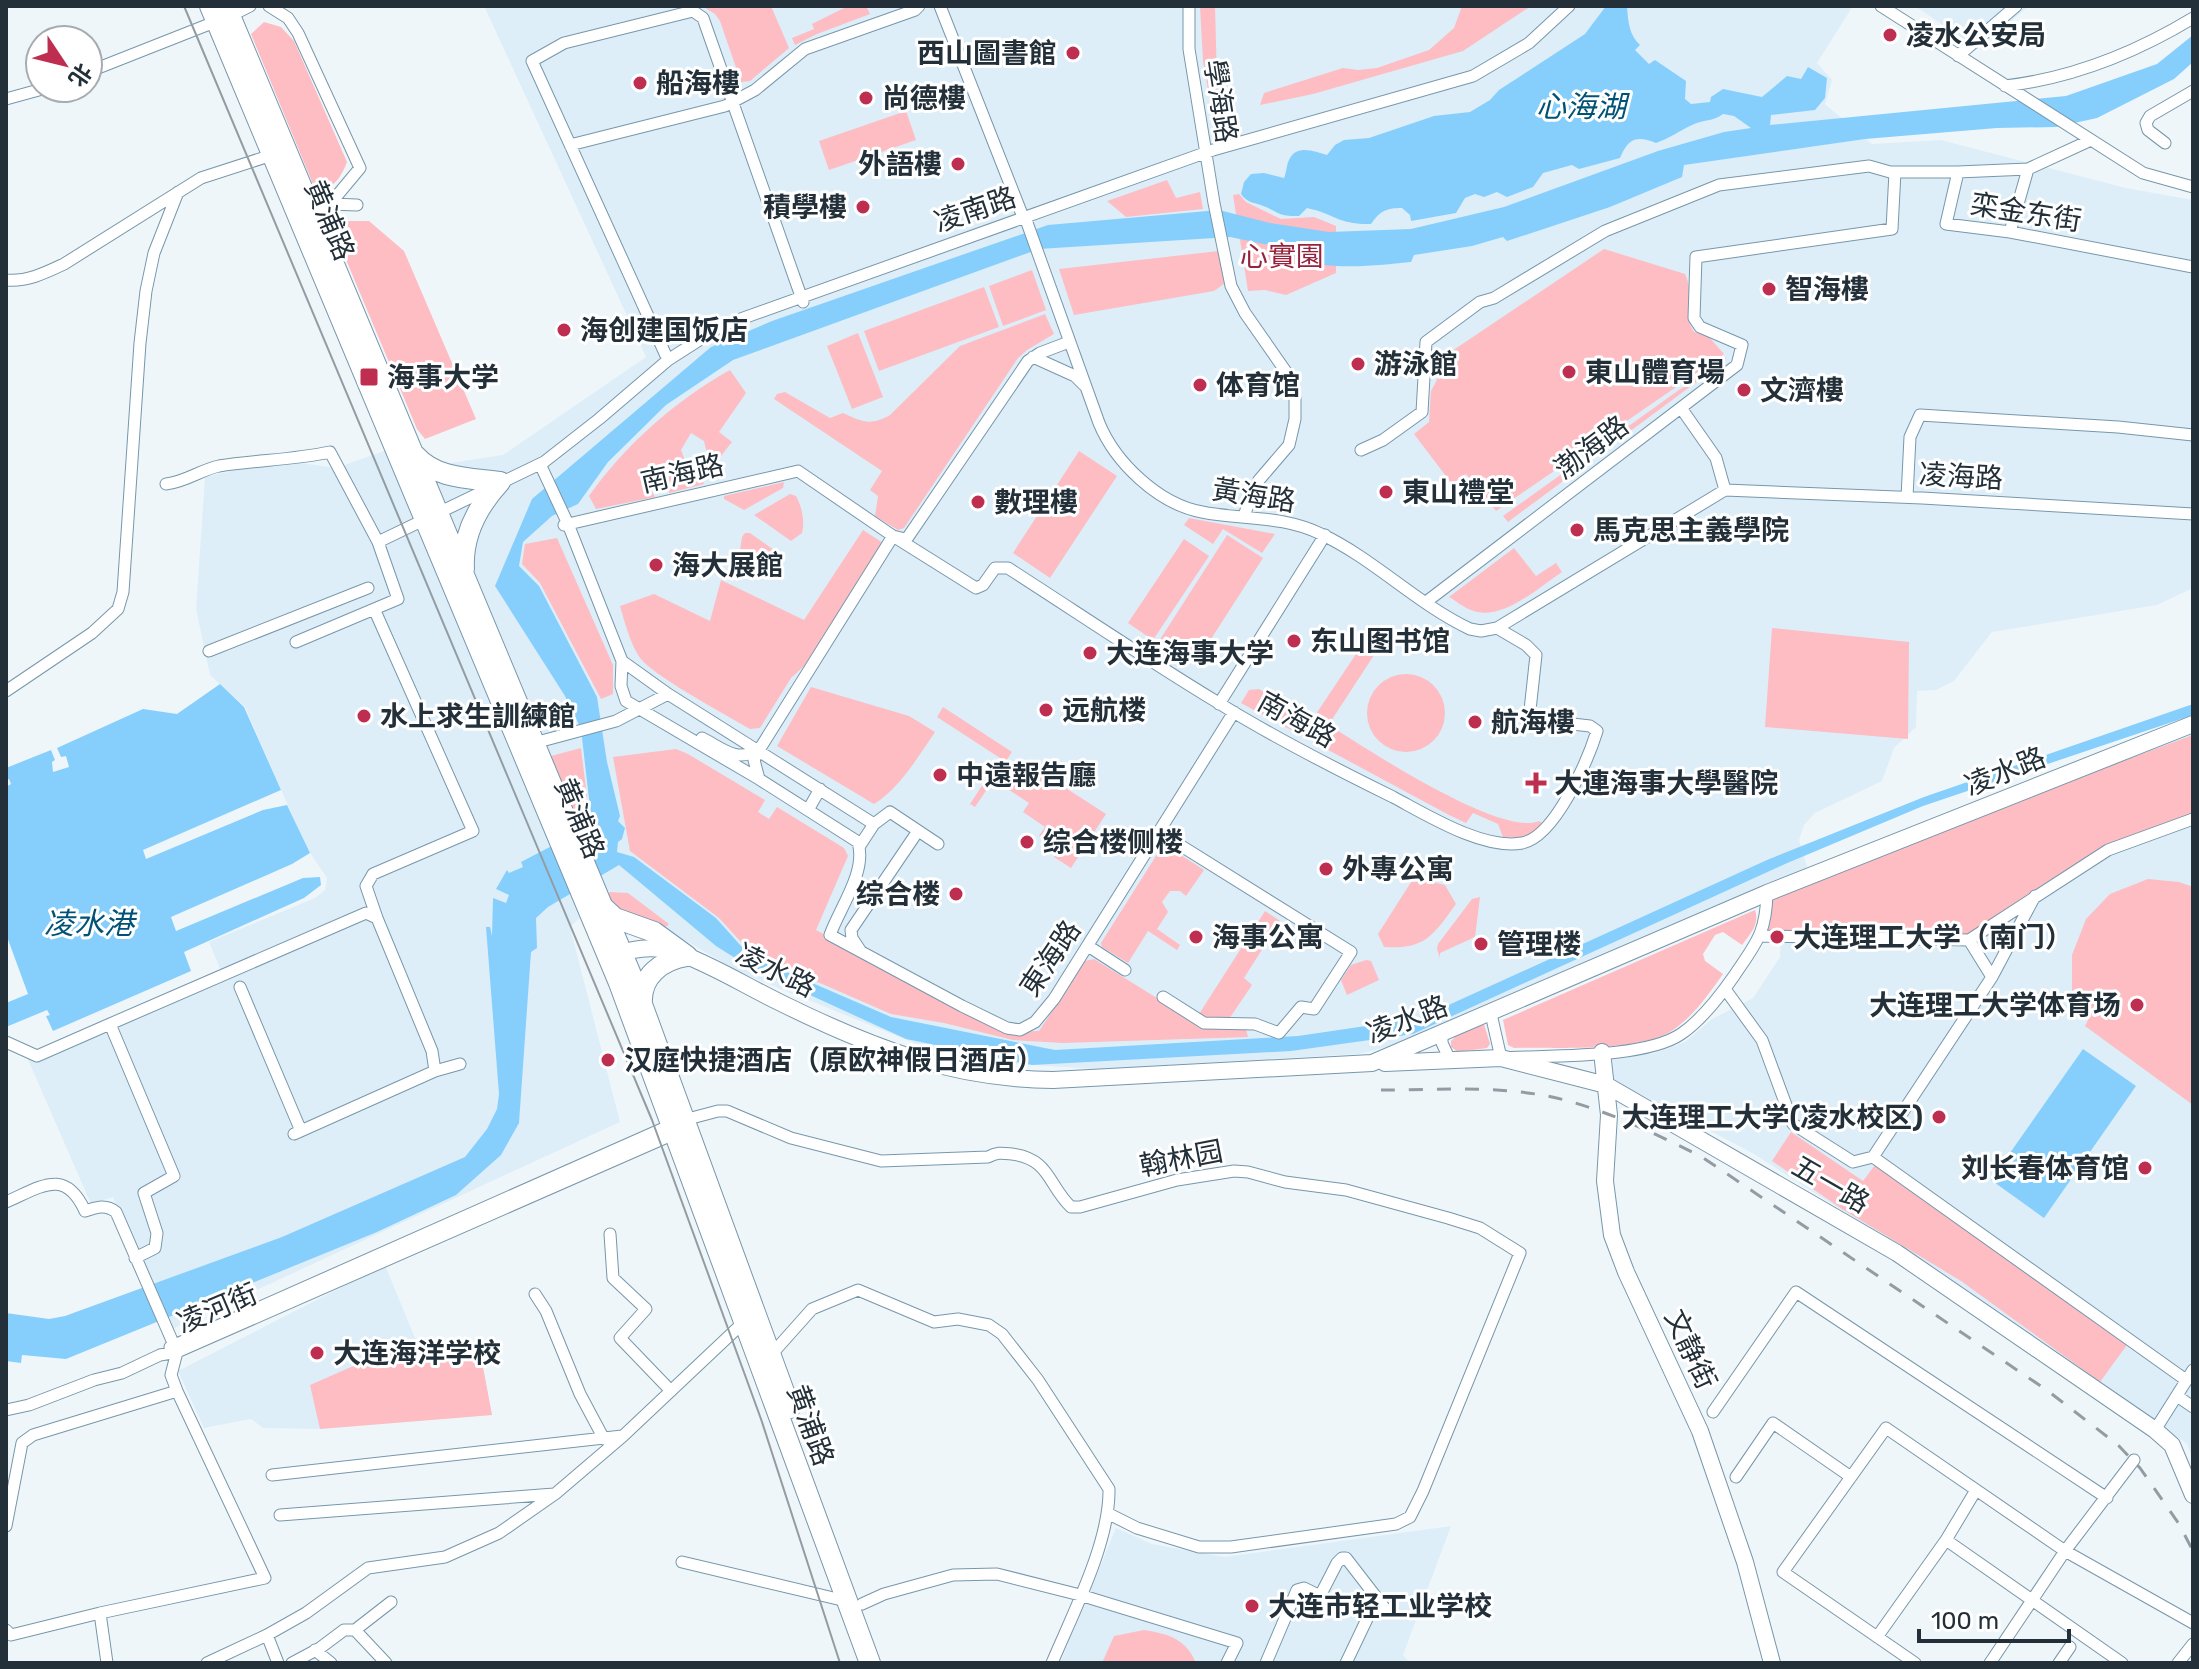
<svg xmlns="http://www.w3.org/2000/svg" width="2199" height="1669" viewBox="0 0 2199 1669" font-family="Rubik,'Noto Sans SC',sans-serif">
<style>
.built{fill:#ddeef9}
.green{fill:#fdbdc3}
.water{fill:#86cffc}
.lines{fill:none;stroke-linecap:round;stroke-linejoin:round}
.street-casing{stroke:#7797ab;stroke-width:13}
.secondary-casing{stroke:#7797ab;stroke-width:18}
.highway-casing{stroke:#7797ab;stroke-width:22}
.street{stroke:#fff;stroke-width:11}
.secondary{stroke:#fff;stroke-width:16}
.highway{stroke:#fff;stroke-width:20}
.tram{stroke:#929ca2;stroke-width:2}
.rail{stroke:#929ca2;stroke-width:3;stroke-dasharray:14 14;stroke-linecap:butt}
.poi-dot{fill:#be2e50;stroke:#fff;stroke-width:3}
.labels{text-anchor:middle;stroke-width:6;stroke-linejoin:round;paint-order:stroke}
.poi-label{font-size:28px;font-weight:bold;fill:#233039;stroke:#fff;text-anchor:start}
.street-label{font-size:28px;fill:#233039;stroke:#fff}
.park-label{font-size:28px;fill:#96233e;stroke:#fff}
.water-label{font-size:30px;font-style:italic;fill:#005277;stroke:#fff}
</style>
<rect width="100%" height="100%" fill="#eff6fa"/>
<!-- built -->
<path class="built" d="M484,6H1853L1817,63L1832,80L1825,104L1872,144L1941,140L2126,188L2193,200V588L2157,605L1992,632L1954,681L1936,690L1917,691L1916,727L1894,748L1882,781L1815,813L1804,825L1799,840L1808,870L1404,1043L1358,1054L1097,1069L982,1062L939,1053L739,972L637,912L609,891L570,927L620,1122L170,1330L113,1197L91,1204L26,1055L221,971L209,942L315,898L325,890L327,878L306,847L245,707L210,675L196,609L205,477L254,466L294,462L336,468L415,440L430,466L503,455L646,357Z
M1915,6H2029L1978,49Z
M2193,729V1460L2187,1444L1899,1247L1754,1154L1614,1080L1610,1073V1064L1615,1055L1652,1054L1685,1042L1712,1019L1753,998L1780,957L1781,913L1778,894Z
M385,1265L424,1360L469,1342L479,1346L492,1415L320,1429L263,1428L251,1419L204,1428L178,1371Z
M1451,1526L1403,1655L1410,1663H1060L1116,1528L1152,1544L1224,1557Z"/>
<!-- green -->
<path class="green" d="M702,6H771L789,48L750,81L741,82L720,21L715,14Z
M848,6H866L870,14L817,34L795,45L792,38L814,29L812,24Z
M1200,6H1215L1218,118H1213L1203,61Z
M1462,6H1531L1463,51L1313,94L1260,105L1264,93L1343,68L1358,70L1377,68L1429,50L1454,28Z
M264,22L281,27L294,41L347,162C342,175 336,185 323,191L315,189L251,34Z
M906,111L916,140L829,170L819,141Z
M1167,180L1176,198L1200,192L1203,209L1126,217L1107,201Z
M1239,194L1246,202L1281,219L1314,217L1336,226V273L1286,295L1265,290L1248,291L1233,195Z
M339,221H369L404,251L476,419L425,439L417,429L334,231V225Z
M1604,249L1685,274C1696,298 1681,312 1694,332L1709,337L1724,354L1496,511L1466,474L1452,484L1414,434L1429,422L1431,391L1452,351Z
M1219,251L1224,284L1214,291L1074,315L1059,269Z
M1032,270L1046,310L1003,326L989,286Z
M984,287L999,327L879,371L864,331Z
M1045,314L1054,334L1027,350L1018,358L904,528L898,530L875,516L878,496L870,490L882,471L774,399L777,394L785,392L830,418L843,413C862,422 871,426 890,415L960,346Z
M858,333L883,397L852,409L827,346Z
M1725,357L1726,360L1508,522L1503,516Z
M730,370L746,393L719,432L732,442L720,457L707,453L704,441L691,433L681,450L686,463L696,466L704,484L669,493V474L659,469L650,472L647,483L655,497L596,509L589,496C624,446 676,400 730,370Z
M1079,451L1117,476L1050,578L1013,553Z
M784,482L783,488L744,510L724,499V496Z
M790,494L796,496C802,507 805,521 802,533L791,541L754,515Z
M1189,518L1275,534L1262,553L1223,529L1213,544L1184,525Z
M863,530L883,543L804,666L791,678L760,728L750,729C725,714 655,677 640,658C630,643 625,623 620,606L654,594L710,621L721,580L804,620Z
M745,533H750L781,555V566L774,572L743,578L737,571L742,537Z
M1227,535L1263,558L1195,664L1159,641Z
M557,538L613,665V694L601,699L540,583L522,564L525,544Z
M1184,539L1209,556L1153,640L1128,623Z
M1514,548L1536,576L1556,563L1562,572C1539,587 1501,623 1471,610C1463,607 1456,601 1449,597Z
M1772,628L1909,642L1908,739L1765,727Z
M1366,639L1376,652L1331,721L1316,714Z
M1367 713a39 39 0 1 1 78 0a39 39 0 1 1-78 0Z
M811,687L909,716L935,732C918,757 899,789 874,804L777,746Z
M1259,689L1323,728L1338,731C1374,753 1501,837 1539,821L1542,823C1530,838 1521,838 1503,837L1498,824L1473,813L1466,823L1449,815L1241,703L1249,690Z
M943,707L1012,752L975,807L970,804L1000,758L937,717Z
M2193,735V819L2108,850L1969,940L1761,936L1767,893Z
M581,748L587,797L584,817L578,820L551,756Z
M676,749L688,754L765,800L758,812L769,819L777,807L844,848L848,856L816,930L955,1006L1009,1032L1039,1031L1085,961L1094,959L1202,1026L1246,1029L1248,1037L1063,1043L1013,1040L944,1023L891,1014L751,953L719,918L630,851L613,757Z
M1021,759L1106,814L1071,868L1054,857L1059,849L1039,836L1045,827L1023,812L1029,803L1003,786Z
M1167,846L1204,870L1186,896L1180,891H1170L1162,902L1168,912L1157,929L1180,945L1177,950L1148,931L1128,963L1102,947L1101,943L1161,848Z
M1417,878L1445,885L1456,904C1434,934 1426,950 1384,947L1378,934L1413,879Z
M2148,879L2179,882L2193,887V1105L2085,1026L2089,1018L2072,991V955L2086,919L2110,894Z
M609,892L628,893L669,924L666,927C642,919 620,917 608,895Z
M1480,897L1475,937L1440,953V958L1437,949L1438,944L1472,899Z
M1755,910C1760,924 1750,934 1742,945L1723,932L1715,935L1703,954L1705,961L1723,974C1708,995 1691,1020 1668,1033C1632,1052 1556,1047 1514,1048L1508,1045L1503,1020Z
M1265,911L1280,921L1244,978L1252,985L1227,1022L1210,1021L1199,1014Z
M1366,960L1371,961L1379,980L1347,995L1341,980L1351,965Z
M1484,1024L1490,1044L1487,1048L1458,1052L1451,1047V1041L1457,1035Z
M1791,1132L1863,1181L1875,1165L2127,1345L2100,1382L1961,1281L1842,1209L1772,1161Z
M415,1339L425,1360L469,1342L479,1346L492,1415L320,1429L310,1385Z
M1144,1630C1169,1634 1186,1639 1196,1663H1102L1114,1636Z"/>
<!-- water -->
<path class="water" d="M1606,6H1627C1628,21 1629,35 1640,45L1635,50L1649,64L1655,60L1686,81L1685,99L1691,104L1710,102L1711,97L1723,89L1762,97L1787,76L1801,79L1808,67L1827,78L1825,98L1815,110L1771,115L1770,125L2066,96L2157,64L2193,35V62L2174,79L2097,118L2056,127L1997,128L1865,139L1684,165L1682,177L1610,207L1507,241L1503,237L1472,246L1414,255L1411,262C1379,265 1307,275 1283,248L1230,237L1039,249L733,360L666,405L608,462L578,504L552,516L523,542L519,566L539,586L597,697L607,762L620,816L618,821L625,828L622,839L618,842L617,852L634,857L716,918L750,956L891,1017L1055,1050L1298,1036L1420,1018L1767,860L1924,797L2193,704V715L1923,806L1785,864L1413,1034L1291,1051L1032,1065L906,1039L751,968L716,946L619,865L548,907L536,918L537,948L531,952L519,1123L501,1155L456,1195L377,1232L66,1359L22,1355L21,1363L6,1361V1313L49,1319L65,1316L282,1237L465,1157L487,1129L497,1109L499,1094L486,927H490L492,936L493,898L506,903L509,895L496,889L507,870L509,873L523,867L521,862L592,825L581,729L565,696L495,586L532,499L711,347L772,321L1048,225L1219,210L1270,223L1329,232L1411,229L1504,207L1658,151L1724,132L1751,128L1734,116L1723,114C1713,122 1703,119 1692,125C1679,131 1670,138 1656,143C1637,135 1628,138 1620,158L1579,169L1572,165L1543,173L1533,187L1507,197L1497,192L1484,197L1475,194L1465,198L1456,213L1411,221L1410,215L1402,208C1386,208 1380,211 1371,224C1339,225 1335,214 1307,208L1299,216C1280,216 1281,214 1266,207C1255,202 1248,204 1241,194L1244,182L1251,174L1264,173L1284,178C1287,171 1286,165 1290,158C1298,144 1316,152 1327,155L1335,145L1344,140L1369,138L1434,116L1470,112L1490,100L1499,90L1585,34Z
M220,684L244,707L281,790L143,850L146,859L263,810L287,805L310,853L292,864L171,917L176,931L303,878L320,877L321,885L304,898L184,952L191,971L53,1031L46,1016L50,1015L47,1010L6,1027V1003L28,994L6,934V787L11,784L9,779L6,780V768L51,750L55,760L52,762L53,772L69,767L66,756L61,757L57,748L143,709L177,714Z
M2083,1049L2136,1086L2044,1218L1991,1180Z"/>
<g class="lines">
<defs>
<path id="street" d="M269,6L288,18L298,33L360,168L330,204
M940,6L1023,217
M1189,6V49L1214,203L1231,286L1245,313L1291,379L1295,399V419L1289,445L1259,480L1244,515
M1881,6L2143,173L2193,187
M1958,56L2016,6
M88,72L230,16L250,6
M2005,86C2073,78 2135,53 2193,18
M6,99L46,88
M2091,140L2028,169L1958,172L1946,224L2010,232L2193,267
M2165,143L2148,130L2146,123L2150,116L2193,91
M570,145L725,106L755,90L805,49L915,10L919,6
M312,211L330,204L357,205
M1025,217L1099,423C1115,462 1158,504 1202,512C1242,520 1283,515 1321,534C1374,559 1417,604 1470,629L1481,631L1497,628L1725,490
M2010,232L2028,169
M6,280C27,282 45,273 64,264L201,178L272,155
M1033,357L1075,376L1084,385
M668,360L532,61L564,43L693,11L703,18L803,302
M1681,408L1716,458L1725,490
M1361,450L1383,440L1422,412L1426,342L1480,302L1494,298L1605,231L1719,185L1869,166L1890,172H1958
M540,464L568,524L622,661L668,694L874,824
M166,484C186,482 200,470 219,466C256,460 293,460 330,452L378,542L398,599L296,642
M1725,490L1922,498L2193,514
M1907,497L1910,437L1920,415L2118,427L2193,435
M564,525L798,471L893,536L976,588L983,585L995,568H1008C1078,613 1146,659 1217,702C1273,737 1334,768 1393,797C1427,815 1483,850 1522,843C1555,837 1588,760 1597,731L1590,726L1529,719L1536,655L1526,645L1497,628
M378,542L544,462L599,419L668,360L721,326L1213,150L1473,76L1529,43L1569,6
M1426,602L1737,365L1742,345L1700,327L1694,318L1696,257L1892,229L1895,172
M375,611L473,831L373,874L366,886L377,918
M209,651L368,588
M622,661L621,686L626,701L759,779L858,842C867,872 840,907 830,935L962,1006L1007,1028L1020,1030L1035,1022L1054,999L1234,712
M6,691L92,633L118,609L123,592L140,343L146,291L154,253L178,192
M1219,704L1325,535
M702,738C722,748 736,763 758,750
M534,743L616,721L668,694
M759,779L754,760L759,750L893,536L905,539L908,537L1028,361L1040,353L1069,342
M808,810L820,789
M1159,832L1351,952L1314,1009L1301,1007L1279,1033L1255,1024L1204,1023L1163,997
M859,847L874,824L890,812L938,844
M1761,936L1969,940L2108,850L2193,819
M1088,946L1125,970
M860,950L852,938L851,930L918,831
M1992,977L2035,896
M240,987L301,1131
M1725,989L1762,1040L1793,1124L1853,1162L1873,1157L2186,1380
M1491,1014L1501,1058C1547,1055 1644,1059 1681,1034C1702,1020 1720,996 1734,976C1756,943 1766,934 1767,893
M1442,1034V1043L1450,1060
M6,1042L37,1056L110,1024
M684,1120L718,1111H727L791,1138L881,1161L988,1157C997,1152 1002,1153 1012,1154C1050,1159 1048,1185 1071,1207H1080L1177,1180L1234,1171L1248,1172L1285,1182L1346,1190L1448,1218L1480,1228L1520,1253L1423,1491L1410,1517L1396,1524L1231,1547H1199L1137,1528L1109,1514
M294,1134L435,1071L460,1064
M1873,1157L1992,977L1969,940
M6,1202C41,1187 65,1167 85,1211C97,1207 106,1204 116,1212L177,1352L171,1375L177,1391L265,1578L100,1613L107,1663
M610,1234L613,1278L646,1309L620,1338L671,1391
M135,1258L155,1248L157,1233L144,1193L174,1176L110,1024L366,913L377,918L432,1051L435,1071
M535,1294L546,1311L580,1394L604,1439
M170,1347L671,1125
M771,1355L812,1309L858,1290L934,1322L958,1319L989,1325L1002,1334L1038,1380L1109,1489C1110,1542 1073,1613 1052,1663
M2177,1396L2193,1407
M6,1410L29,1405L94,1380L122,1373L160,1355L177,1352L674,1134
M1713,1412L1796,1292L2107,1498
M2155,1430L2193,1370
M272,1475L622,1436
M1736,1477L1773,1423L1851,1477
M280,1515L554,1494
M6,1526L22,1443L33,1435L177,1391
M1946,1540L2122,1663
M682,1562L846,1601
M862,1604L884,1594L953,1575L997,1574L1080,1595L1237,1643L1227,1663
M6,1630L11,1635L100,1613
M355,1630L386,1663
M267,1635L278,1663
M1877,1637L1946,1540L1976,1490
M315,1650L331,1663
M207,1663L267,1635L306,1613L368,1568L445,1557L499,1533L555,1494L623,1436L746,1320
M292,1663L320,1648L344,1630H355L391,1602
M1266,1663L1297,1590L1304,1588L1320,1596L1337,1563L1342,1558H1346L1387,1611
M1346,1663L1377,1598
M1915,1663L1783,1572L1886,1428L2065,1551L2193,1623
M1990,1663L2065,1551L2134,1460
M2059,1663L2070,1647
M2178,1663L2193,1644"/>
<path id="secondary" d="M610,957C632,948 651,946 674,951C711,964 744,985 779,1002C870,1047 951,1079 1053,1080L1372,1063L1767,893L2193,724
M1602,1052L1609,1115L1605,1181L1612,1235L1626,1272L1700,1431L1745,1562L1772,1663
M1385,1063L1501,1058L1606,1085L1897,1253L2155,1430L2172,1445L2193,1495"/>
<path id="highway" d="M210,6L619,983L870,1663
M226,6L632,977L790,1408
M415,455C436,479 470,478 500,482
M464,569C462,535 478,506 500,482
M602,906L615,918L654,932L687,956
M642,1004C640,976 662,960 687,956"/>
</defs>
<!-- street casing -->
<use href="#street" class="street-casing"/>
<!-- secondary casing -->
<use href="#secondary" class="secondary-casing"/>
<!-- highway casing -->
<use href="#highway" class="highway-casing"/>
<!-- street -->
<use href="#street" class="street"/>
<!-- secondary -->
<use href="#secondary" class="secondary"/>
<!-- highway -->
<use href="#highway" class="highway"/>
<!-- tram -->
<path class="tram" d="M184,6L652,1120L761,1419L840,1663"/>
<!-- rail -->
<path class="rail" d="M1381,1090C1443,1090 1511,1084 1572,1102C1617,1115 1660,1136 1702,1157L2048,1391L2118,1445L2140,1468L2179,1524L2193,1551"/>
</g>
<!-- markers -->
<g class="poi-dot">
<circle cx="1890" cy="35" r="8"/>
<circle cx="1073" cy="53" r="8"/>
<circle cx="640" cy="83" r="8"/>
<circle cx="866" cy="98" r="8"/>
<circle cx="958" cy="164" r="8"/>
<circle cx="863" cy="207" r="8"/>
<circle cx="1769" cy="289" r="8"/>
<circle cx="564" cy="330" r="8"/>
<circle cx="1358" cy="364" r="8"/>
<circle cx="1569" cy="372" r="8"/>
<rect x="359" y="367" width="20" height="20" rx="4"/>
<circle cx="1200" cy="385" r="8"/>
<circle cx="1744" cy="390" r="8"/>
<circle cx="1386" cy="492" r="8"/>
<circle cx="978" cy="502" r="8"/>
<circle cx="1577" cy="530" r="8"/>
<circle cx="656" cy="565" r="8"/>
<circle cx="1294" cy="641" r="8"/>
<circle cx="1090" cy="653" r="8"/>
<circle cx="1046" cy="710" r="8"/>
<circle cx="364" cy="716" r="8"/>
<circle cx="1475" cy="722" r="8"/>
<circle cx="940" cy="775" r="8"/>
<path d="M1532 771h8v8h8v8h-8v8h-8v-8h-8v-8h8z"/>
<circle cx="1027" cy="842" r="8"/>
<circle cx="1326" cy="869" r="8"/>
<circle cx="956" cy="894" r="8"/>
<circle cx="1196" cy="937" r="8"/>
<circle cx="1777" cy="937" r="8"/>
<circle cx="1481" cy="944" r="8"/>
<circle cx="2137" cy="1005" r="8"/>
<circle cx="608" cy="1060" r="8"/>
<circle cx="1939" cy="1117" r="8"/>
<circle cx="2145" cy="1168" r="8"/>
<circle cx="317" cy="1353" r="8"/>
<circle cx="1252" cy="1606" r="8"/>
</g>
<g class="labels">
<!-- poi labels -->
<g class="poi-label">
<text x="1906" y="45">凌水公安局</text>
<text x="1057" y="63" text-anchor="end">西山圖書館</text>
<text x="656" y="93">船海樓</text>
<text x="882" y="108">尚德樓</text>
<text x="942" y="174" text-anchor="end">外語樓</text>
<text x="847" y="217" text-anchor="end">積學樓</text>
<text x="1785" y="299">智海樓</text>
<text x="580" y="340">海创建国饭店</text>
<text x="1374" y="374">游泳館</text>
<text x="1585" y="382">東山體育場</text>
<text x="387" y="387">海事大学</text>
<text x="1216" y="395">体育馆</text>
<text x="1760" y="400">文濟樓</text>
<text x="1402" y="502">東山禮堂</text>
<text x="994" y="512">數理樓</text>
<text x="1593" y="540">馬克思主義學院</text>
<text x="672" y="575">海大展館</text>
<text x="1310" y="651">东山图书馆</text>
<text x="1106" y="663">大连海事大学</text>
<text x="1062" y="720">远航楼</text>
<text x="380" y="726">水上求生訓練館</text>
<text x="1491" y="732">航海樓</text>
<text x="956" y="785">中遠報告廳</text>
<text x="1554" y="793">大連海事大學醫院</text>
<text x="1043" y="852">综合楼侧楼</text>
<text x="1342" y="879">外專公寓</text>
<text x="940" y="904" text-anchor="end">综合楼</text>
<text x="1212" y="947">海事公寓</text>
<text x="1793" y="947">大连理工大学（南门）</text>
<text x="1497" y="954">管理楼</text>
<text x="2121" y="1015" text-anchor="end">大连理工大学体育场</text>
<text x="624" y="1070">汉庭快捷酒店（原欧神假日酒店）</text>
<text x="1923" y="1127" text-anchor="end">大连理工大学(凌水校区)</text>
<text x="2129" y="1178" text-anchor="end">刘长春体育馆</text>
<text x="333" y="1363">大连海洋学校</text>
<text x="1268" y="1616">大连市轻工业学校</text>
</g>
<!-- street labels -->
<g class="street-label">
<text transform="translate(1221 101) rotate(81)" y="10">學海路</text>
<text transform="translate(975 209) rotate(-19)" y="10">凌南路</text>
<text transform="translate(2026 212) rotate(9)" y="10">栾金东街</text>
<text transform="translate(330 220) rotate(67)" y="10">黄浦路</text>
<text transform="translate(1591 447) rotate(-37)" y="10">渤海路</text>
<text transform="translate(682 473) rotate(-13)" y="10">南海路</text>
<text transform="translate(1961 476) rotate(3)" y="10">凌海路</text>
<text transform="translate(1254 495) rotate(9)" y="10">黃海路</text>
<text transform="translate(1297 719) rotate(29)" y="10">南海路</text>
<text transform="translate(2005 771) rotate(-22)" y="10">凌水路</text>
<text transform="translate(580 818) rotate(67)" y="10">黄浦路</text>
<text transform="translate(1050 958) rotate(-56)" y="10">東海路</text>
<text transform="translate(776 970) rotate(26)" y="10">凌水路</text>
<text transform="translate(1407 1019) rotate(-21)" y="10">凌水路</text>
<text transform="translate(1181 1158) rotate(-11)" y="10">翰林园</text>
<text transform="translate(1831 1184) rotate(30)" y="10">五一路</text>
<text transform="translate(217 1308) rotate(-23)" y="10">凌河街</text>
<text transform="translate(1691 1349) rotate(65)" y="10">文静街</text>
<text transform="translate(811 1425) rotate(70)" y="10">黄浦路</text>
</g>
<!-- park labels -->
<g class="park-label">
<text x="1282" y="266">心實園</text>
</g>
<!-- water labels -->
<g class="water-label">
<text x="1581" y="117">心海湖</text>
<text x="89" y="934">凌水港</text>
</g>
</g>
<!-- border -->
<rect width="2199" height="1669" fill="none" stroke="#233039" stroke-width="16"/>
<!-- north arrow -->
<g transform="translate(64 64) rotate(125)"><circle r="38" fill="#ffffff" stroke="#a7acb0" stroke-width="2"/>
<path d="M0-6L14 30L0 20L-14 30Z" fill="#be2e50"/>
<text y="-12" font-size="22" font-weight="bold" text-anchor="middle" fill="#233039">北</text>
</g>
<!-- scale -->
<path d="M1919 1629v12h150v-12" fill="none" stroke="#233039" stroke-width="4"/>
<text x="1931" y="1629" font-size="24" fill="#233039" stroke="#ffffff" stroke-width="6" paint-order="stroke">100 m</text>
</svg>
